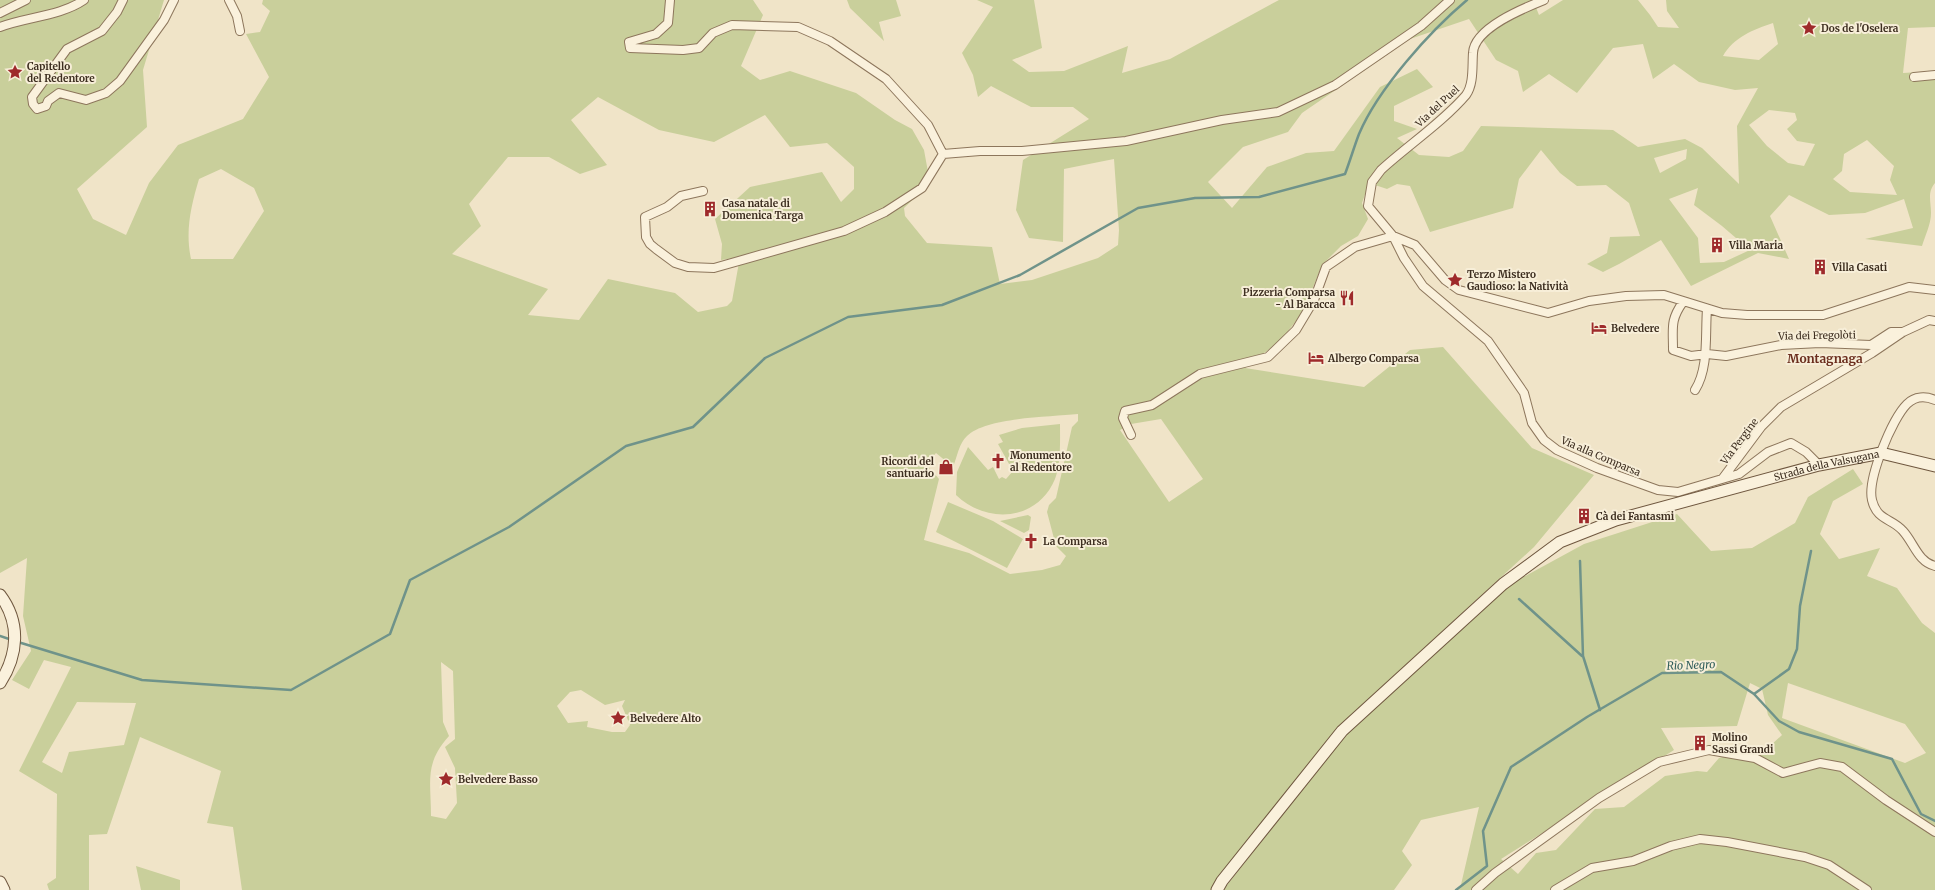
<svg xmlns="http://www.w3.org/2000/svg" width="1935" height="890" viewBox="0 0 1935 890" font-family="Merriweather,serif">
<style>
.green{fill:#c9cf9b;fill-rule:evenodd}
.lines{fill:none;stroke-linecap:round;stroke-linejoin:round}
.stream{stroke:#6f938a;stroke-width:2.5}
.street-casing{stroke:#8d765c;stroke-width:10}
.secondary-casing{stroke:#6f573f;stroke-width:13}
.street{stroke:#faf1dc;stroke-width:8}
.secondary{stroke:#faf1dc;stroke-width:11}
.labels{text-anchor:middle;stroke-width:4;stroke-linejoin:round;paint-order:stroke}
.poi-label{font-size:10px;font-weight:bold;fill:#3d2e20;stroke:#f7eed8;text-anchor:start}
.street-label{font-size:10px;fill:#3d2e20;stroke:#f7eed8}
.water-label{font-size:11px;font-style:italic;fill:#2f5d5a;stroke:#f7eed8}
.quarter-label{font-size:12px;font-weight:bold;fill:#6b2e1e;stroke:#f7eed8}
</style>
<rect width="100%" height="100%" fill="#f0e4c8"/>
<!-- green -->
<path class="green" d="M0,0H164L143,70L147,127L77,189L93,219L126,235L149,183L178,145L243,119L269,77L246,34L260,32L270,11L262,4L263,0H753L763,15L741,66L760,80L790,71L856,93L895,120L912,129L924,150L930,183L904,208L905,216L927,243L992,247L1000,284L1032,280L1098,258L1118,245L1119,230L1114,159L1064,169L1063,242L1029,238L1016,210L1023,160L1089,119L1073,107H1031L991,86L978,97L973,75L962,53L993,7L977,0H1034L1042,48L1012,60L1029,72L1064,71L1128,46L1122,73L1170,59L1279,0H1533L1539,15L1563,0H1638L1650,15L1658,27L1679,28L1667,11L1666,0H1935V27L1908,28L1903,73L1935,71V183C1927,192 1931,202 1931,213C1931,224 1925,236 1922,246L1865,239L1913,228L1904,199L1865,213L1829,215L1789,195L1770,216L1789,259L1758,253L1691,286L1661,240L1619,264L1603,272L1587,264L1607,253L1610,237L1640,236L1629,203L1606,185L1577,186L1560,173L1541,150L1519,179L1513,208L1430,232L1410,186L1397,184L1387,189L1369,183L1362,203L1368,219L1358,236L1341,246L1322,265L1303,312L1281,340L1245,368L1364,387L1410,350L1443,347L1532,448L1594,475L1534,547L1338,727L1217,878L1211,890H242L233,827L207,823L221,771L140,737L107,834L89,835V890H49L47,884L56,878L57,794L19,771L71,667L44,660L29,689L12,680L31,651L23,616L27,558L0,573ZM1469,19L1496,60L1518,71L1523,92L1549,74L1577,93L1613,48L1643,44L1653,79L1674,64L1699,82L1735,90L1758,88L1737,126L1739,184L1702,148L1685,139L1638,147L1613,130L1481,126L1463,151L1449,157L1419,155L1397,138L1417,129L1394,121V106L1433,87L1417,69L1380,87L1334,151L1306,153L1267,167L1232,208L1208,182L1243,147L1288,132L1302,113L1410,39ZM1773,23L1778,44L1759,60L1723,56C1733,38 1754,29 1773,23ZM598,97L659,130L714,142L765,115L790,147L827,143L854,167V189L841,202L822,172L750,187L715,219L722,244L721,260L740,257L732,301L727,306L698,312L675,293L608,279L579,320L528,315L548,289L452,254L481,226L469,204L508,157H549L580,174L607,165L571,120ZM1769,110L1795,113L1797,120L1787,129L1797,141L1815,144L1804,166L1788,163L1767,146L1749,125ZM1867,140L1894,166L1890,180L1897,195L1850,192L1833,179L1842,171L1844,154ZM1687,149L1686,159L1660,173L1654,158ZM221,169L254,188L264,211L233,259H191C185,231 191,206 199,179ZM1698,188L1694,205L1722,226L1750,250L1724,262L1700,263L1698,238L1669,199ZM1078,414V421L1072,427L1056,498L1049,505L1047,512L1056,546L1066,556L1060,565L1042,570L1010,574L969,553L924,540L939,479L926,464L936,453L953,467C957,457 959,443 967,436C986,417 1050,417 1078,414ZM1161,419L1203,479L1169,502L1120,430L1131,424ZM441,662L453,671L455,739L445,747L455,768L457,803L446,819L431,816C431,781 424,764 449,736L443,722ZM581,690L605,705L625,700L622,706L630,725L625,732H612L587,727L588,721L568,723L557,706L570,692ZM77,702L136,703L124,745L69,752L62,773L42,762Z
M847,0H896L901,16L879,22L884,41L850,8Z
M1060,424C1060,442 1061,463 1055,479C1037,522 986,524 956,495L957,472L968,447L988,470L993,467L999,479L1002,477L1006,479L1013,471L998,444L1003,442L999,435L1022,428Z
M1853,469L1863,484L1833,501L1820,534L1839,559L1880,548L1867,576L1897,588L1922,623L1935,633V890H1458L1460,889L1479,807L1421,820L1402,851L1412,865L1394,890H1223L1346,735L1507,588L1516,581L1584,544L1677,514L1711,551L1752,548L1795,523L1808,497ZM1750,683L1762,689L1768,715L1782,735L1771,745L1719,758L1707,772L1697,771L1665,776L1624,807L1595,809L1556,850L1536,853L1518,874L1501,859L1674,750L1661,728L1737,726ZM1788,683L1905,724L1926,753L1905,763L1782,718Z
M948,502L993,521L1023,539L1007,568L936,532Z
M1028,515L1031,517L1029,530L1024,533L1000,521Z
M136,866L180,880V890H141Z"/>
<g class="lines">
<!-- stream -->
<path class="stream" d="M1580,561L1583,656L1600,710
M1519,599L1582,656
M0,636L12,640
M18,642L142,680L291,690L390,634L410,580L509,527L626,446L693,427L765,358L848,317L942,305L1020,275L1138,208L1195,198L1259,197L1345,174C1350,161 1354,147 1359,134C1378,89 1430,31 1467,0
M1754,694L1789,669L1797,649L1800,606L1811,551
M1456,890L1487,866L1483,831L1511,767L1587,717L1662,673L1721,672L1754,694L1779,721L1799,732L1892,759L1921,814L1935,821"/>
<defs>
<path id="street" d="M123,0L117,12L102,31L67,49L32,97L33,104L37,109L46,106L48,101L59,93L86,100L106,93L120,81L164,20L174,0
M229,0L237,16L240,31
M670,0L668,23L656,34L629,42L630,48L683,50L699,48L713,33L732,25L798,27L830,41L886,79L928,125L943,154
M1544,0C1524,8 1474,28 1473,53C1472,66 1474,84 1466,95C1443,122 1407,146 1381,170L1372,182L1368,206L1393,236L1404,258L1423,286L1488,341L1524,393L1532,423L1544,440L1557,450L1597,468L1658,490L1678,492L1739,474L1768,452L1791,443L1806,452L1819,465
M0,13L26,0
M0,27C26,17 61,16 84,0
M1914,77L1935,75
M943,154L980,151H1022L1126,141L1222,120L1278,112L1335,85L1421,26L1450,0
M703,191L681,196L667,207L645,217L646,237L650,244L656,249L675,263L688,267L714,268L844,231L885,212L922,188L943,154
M1683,302C1670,320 1673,328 1673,350L1691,356L1707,354L1726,356L1781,345L1820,343L1871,345L1891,332H1903
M1695,390C1709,368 1705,335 1707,309
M1935,400C1926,396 1915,396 1907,404C1892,419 1867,479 1872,500C1877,521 1892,518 1903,531C1914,543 1918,562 1935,566
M1131,435L1123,418L1125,411L1152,405L1200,374L1268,357L1296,330L1314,300L1326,267L1355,247L1393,236L1415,245L1445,280L1459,290L1548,313L1589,301L1626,296L1664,295L1722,313L1747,315H1823L1909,287L1935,290
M1723,478L1761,427L1781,407L1872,353L1903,332L1929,320L1935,321
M1476,890L1495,873L1599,798L1659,762L1709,750L1755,758L1783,773L1820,763L1842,767L1886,800L1935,832
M1555,890L1592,868L1633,861L1671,846L1700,839L1727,842L1805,857L1829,865L1867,890"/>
<g id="secondary">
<path d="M0,595C21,623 18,655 0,683"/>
<path d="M0,882L4,890"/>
<path id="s1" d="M1217,890L1222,881L1342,731L1503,584L1560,542L1616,520L1819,465L1881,453L1935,466"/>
</g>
</defs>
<!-- street casing -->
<use href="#street" class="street-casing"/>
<!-- secondary casing -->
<use href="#secondary" class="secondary-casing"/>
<!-- street -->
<use href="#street" class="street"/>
<!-- secondary -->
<use href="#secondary" class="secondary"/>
</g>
<!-- icons -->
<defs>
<symbol id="sight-bare" viewBox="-9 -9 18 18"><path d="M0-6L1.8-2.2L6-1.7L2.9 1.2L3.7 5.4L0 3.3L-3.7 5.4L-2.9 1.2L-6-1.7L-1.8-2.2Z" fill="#9e2a2b" stroke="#f7eed8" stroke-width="2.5" paint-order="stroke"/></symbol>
<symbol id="building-bare" viewBox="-9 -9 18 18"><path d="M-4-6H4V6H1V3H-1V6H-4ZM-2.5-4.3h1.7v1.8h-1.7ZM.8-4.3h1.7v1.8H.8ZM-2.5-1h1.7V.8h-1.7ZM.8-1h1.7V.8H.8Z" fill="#9e2a2b" stroke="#f7eed8" stroke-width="2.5" paint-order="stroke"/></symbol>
<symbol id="restaurant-bare" viewBox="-9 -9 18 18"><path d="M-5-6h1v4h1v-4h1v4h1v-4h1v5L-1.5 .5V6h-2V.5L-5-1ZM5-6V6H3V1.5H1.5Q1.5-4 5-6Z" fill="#9e2a2b" stroke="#f7eed8" stroke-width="2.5" paint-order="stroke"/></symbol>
<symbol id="hotel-bare" viewBox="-9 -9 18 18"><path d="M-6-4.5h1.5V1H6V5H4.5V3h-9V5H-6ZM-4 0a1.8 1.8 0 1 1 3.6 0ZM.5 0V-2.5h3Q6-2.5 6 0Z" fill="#9e2a2b" stroke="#f7eed8" stroke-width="2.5" paint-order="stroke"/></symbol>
<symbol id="church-bare" viewBox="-9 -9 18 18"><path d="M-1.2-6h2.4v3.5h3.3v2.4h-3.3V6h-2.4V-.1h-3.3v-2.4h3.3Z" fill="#9e2a2b" stroke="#f7eed8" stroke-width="2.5" paint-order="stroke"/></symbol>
<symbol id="shop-bare" viewBox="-9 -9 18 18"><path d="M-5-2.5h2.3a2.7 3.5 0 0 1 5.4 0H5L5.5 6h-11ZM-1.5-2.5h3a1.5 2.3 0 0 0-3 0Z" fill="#9e2a2b" stroke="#f7eed8" stroke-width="2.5" paint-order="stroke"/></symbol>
</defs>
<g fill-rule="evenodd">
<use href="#sight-bare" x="1798" y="17" width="22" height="22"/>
<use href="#sight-bare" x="4" y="61" width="22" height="22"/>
<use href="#building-bare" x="699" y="198" width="22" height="22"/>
<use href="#building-bare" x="1706" y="234" width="22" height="22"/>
<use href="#building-bare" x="1809" y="256" width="22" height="22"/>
<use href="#sight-bare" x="1444" y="269" width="22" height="22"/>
<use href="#restaurant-bare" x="1336" y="287" width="22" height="22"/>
<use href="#hotel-bare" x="1588" y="317" width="22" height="22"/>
<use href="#hotel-bare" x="1305" y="347" width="22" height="22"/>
<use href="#church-bare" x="987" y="450" width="22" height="22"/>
<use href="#shop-bare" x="935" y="456" width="22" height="22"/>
<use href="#building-bare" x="1573" y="505" width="22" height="22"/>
<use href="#church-bare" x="1020" y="530" width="22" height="22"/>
<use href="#sight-bare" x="607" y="707" width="22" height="22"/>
<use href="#building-bare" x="1689" y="732" width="22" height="22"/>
<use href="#sight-bare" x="435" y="768" width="22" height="22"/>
</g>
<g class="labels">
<!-- poi labels -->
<g class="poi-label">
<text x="1821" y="32">Dos de l'Oselera</text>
<text x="27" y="70">Capitello<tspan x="27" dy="12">del Redentore</tspan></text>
<text x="722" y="207">Casa natale di<tspan x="722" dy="12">Domenica Targa</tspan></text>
<text x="1729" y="249">Villa Maria</text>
<text x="1832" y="271">Villa Casati</text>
<text x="1467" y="278">Terzo Mistero<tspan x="1467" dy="12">Gaudioso: la Natività</tspan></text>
<text x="1335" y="296" text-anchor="end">Pizzeria Comparsa<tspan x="1335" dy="12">- Al Baracca</tspan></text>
<text x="1611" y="332">Belvedere</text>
<text x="1328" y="362">Albergo Comparsa</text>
<text x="1010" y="459">Monumento<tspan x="1010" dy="12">al Redentore</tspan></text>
<text x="934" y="465" text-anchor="end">Ricordi del<tspan x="934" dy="12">santuario</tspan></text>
<text x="1596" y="520">Cà dei Fantasmi</text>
<text x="1043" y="545">La Comparsa</text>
<text x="630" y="722">Belvedere Alto</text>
<text x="1712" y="741">Molino<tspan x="1712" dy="12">Sassi Grandi</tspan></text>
<text x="458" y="783">Belvedere Basso</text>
</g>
<!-- street labels -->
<g class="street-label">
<text transform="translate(1437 106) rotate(-43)" y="4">Via del Puel</text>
<text transform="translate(1817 335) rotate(-1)" y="4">Via dei Fregolòti</text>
<text transform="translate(1739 441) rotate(-53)" y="4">Via Pergine</text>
<text transform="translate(1601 456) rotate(23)" y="4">Via alla Comparsa</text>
<text dy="4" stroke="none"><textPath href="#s1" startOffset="769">Strada della Valsugana</textPath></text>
</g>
<!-- water labels -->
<g class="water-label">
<text transform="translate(1691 665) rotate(-2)" y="4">Rio Negro</text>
</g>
<!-- quarter labels -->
<g class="quarter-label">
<text x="1825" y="363">Montagnaga</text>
</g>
</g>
</svg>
